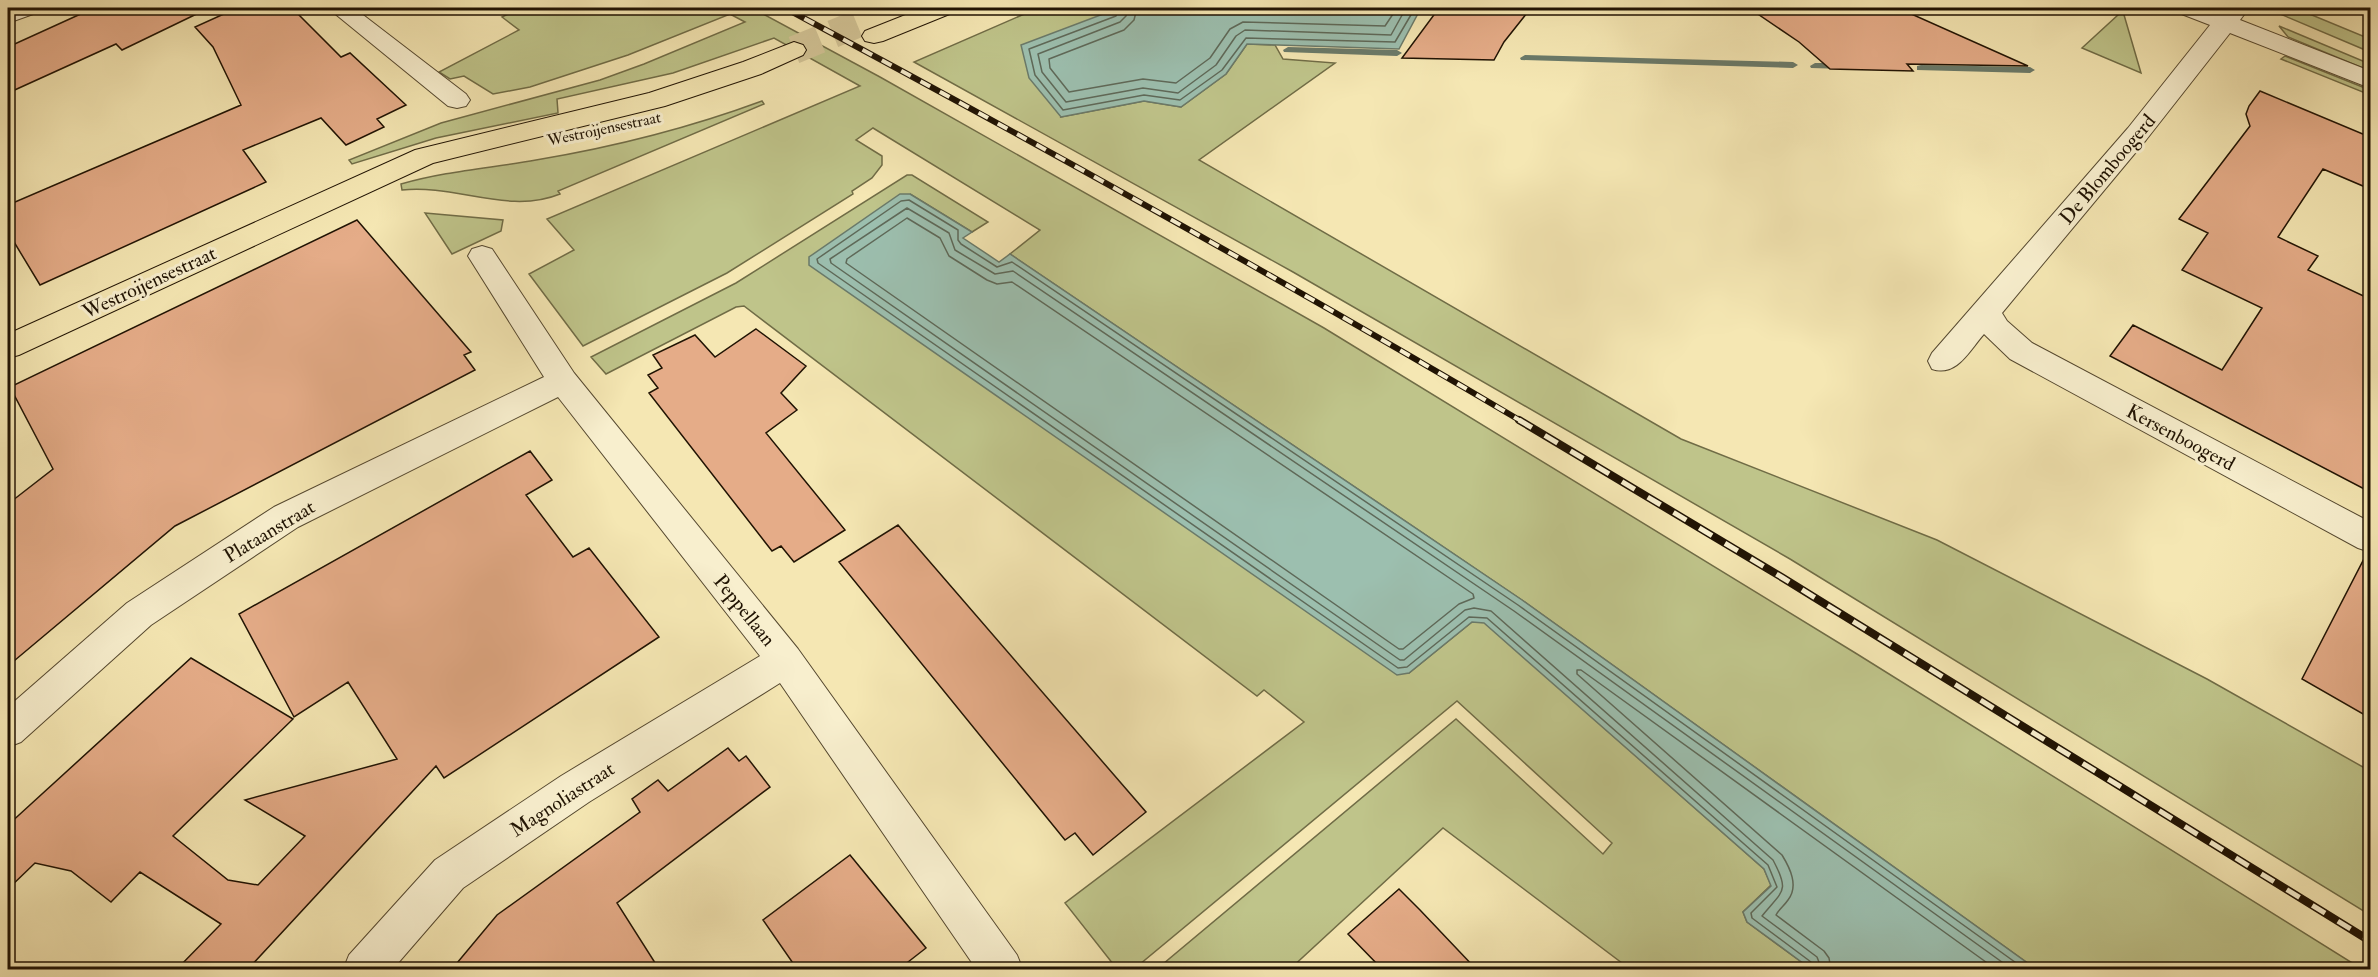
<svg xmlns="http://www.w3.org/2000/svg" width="2378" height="977" viewBox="0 0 2378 977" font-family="'IM FELL Double Pica',serif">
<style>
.green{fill:#bfc48a;stroke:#706c46;stroke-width:1.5}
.water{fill:#9cbfaf;stroke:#6a7a6a;stroke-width:1.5}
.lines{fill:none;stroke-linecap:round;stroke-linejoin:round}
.shore{stroke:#5e6959;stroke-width:1.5}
.stream{fill:#6a7a6a;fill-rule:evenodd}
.building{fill:#e5ac88;stroke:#201303;stroke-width:1.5}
.major-tunnel{stroke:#d5c799;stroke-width:28;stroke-dasharray:28 14;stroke-linecap:butt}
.minor-casing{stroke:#55482f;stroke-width:2}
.major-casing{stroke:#201303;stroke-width:2}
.minor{fill:#f8efce;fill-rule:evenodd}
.major{fill:#f5e7b3;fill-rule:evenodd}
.rail-far1-casing{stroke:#201303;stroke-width:6}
.rail-casing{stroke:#201303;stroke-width:8}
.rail-far1{stroke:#f8efce;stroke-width:4;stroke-dasharray:11;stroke-linecap:butt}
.rail{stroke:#f8efce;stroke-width:5;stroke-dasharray:15;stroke-linecap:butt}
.labels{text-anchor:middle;stroke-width:6;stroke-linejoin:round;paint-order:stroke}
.far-street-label{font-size:16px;fill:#201303;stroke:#f8efce}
.street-label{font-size:20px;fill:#201303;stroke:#f8efce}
</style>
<rect width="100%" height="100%" fill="#f5e7b3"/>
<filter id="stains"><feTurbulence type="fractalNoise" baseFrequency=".00333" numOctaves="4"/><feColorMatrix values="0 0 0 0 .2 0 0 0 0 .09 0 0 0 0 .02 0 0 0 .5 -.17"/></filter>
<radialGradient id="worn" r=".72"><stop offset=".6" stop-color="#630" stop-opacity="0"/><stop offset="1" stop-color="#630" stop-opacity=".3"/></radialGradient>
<!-- green -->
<path class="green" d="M521,8H752L880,77L1324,328L1857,654L2362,969H2036L1522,600L1010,254L1040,230L873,128L856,140L882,156V165L872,178L852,191L853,194L727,273L583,346L529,274L574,250L547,219L860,86L774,38L673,73L557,99L558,113L436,138L352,164L349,160L441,123L600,80L644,64L745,22L730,14L628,55L530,87L493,94L464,76L450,79L439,72L519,30L502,17Z
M1038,8H1119L1116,9L1061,117L1144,101L1181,107L1226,74L1247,44L1275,45L1283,59L1335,63L1199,160L1681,439L1937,540L2207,679L2370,771V915L1790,559L1293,272L914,62Z
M2104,8H2122L2141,73L2082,48L2119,14Z
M2266,8H2295L2370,39V52Z
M2279,26L2370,64V71L2288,37Z
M2285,56L2370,90V95L2281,59Z
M762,101L764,104L558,191L560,194C509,215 455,184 402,190L401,184C446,171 491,168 536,160C614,147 689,128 762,101Z
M907,175H912L988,222L972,232L910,194L1409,673L1472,622H1484L1764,869L1771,885L1743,912L1747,922L1811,969H1630L1443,828L1290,969H1157L1456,719L1603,854L1612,843L1457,701L1134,969H1117L1065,903L1304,722L1264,690L1257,696L744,306L736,307L606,374L591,357L736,283Z
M425,213L503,220L501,231L452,254Z"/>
<!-- water -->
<path class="water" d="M1119,8H1421L1399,49L1247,44L1226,74L1181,107L1144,101L1061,117L1029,78L1021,45Z
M900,194H910L972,232L963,238L999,262L1010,254L1522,600L2036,969H1811L1747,922L1743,912L1771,886L1764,869L1484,623L1472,622L1409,673L1397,675L809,265V257Z"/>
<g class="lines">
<!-- shore -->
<path class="shore" d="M1120,8L1116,16L1029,49L1035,75L1063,110L1144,95L1180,100L1222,70L1246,38L1395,42L1415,8
M1128,8L1126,16L1120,22L1038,54L1042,72L1066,102L1143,88L1178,93L1216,65L1236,36L1245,30L1391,35L1406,8
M1137,8L1134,20L1124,30L1049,59L1050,68L1069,92L1143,79L1176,83L1210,58L1230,29L1243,22L1385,26L1397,8
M907,218L940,238L949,256L987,280L997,284L1012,282L1473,594L1474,598L1459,604L1403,649H1399L846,263L847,259Z
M1814,970L1811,962L1752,918L1751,913L1777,887L1768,865L1487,618L1469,617L1407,667L1398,668L818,263L817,259L901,201L909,200L958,230V240L961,244L997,267L1012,262L1518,605L2026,970
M1822,970L1817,957L1762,916C1783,890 1790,892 1773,860L1491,611L1474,608L1465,610L1404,660H1400L831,263L830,259L907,208L949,233L955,250L995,274L1013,271L1514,611L2013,970
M1831,970L1829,958L1824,951L1776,915C1779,909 1784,906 1788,900C1799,886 1790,868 1782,855L1577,674V670H1581L1997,970"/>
<!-- stream -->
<path class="stream" d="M1288,47L1397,50L1402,53L1397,56L1284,52L1283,50Z
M1525,55L1793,62L1798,65L1793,68L1521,60L1520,58Z
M1815,63H1845L1850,66L1845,69L1811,68L1810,66Z
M1921,65L2030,67L2035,70L2030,73L1917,70V66Z"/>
</g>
<!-- building -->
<path class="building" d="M80,8H209L122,50L116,44L8,93V47L85,12Z
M237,8H292L341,57L350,53L406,105L377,119L384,127L346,145L321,118L243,150L266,182L40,285L8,232V205L241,105L213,47L195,27Z
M1439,8H1531L1504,42L1494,60L1402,58Z
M1749,8H1898L2028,66L1907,64L1913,71L1830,69L1799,42Z
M2260,91L2370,137V189L2323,169L2278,237L2318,256L2308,270L2370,299V492L2110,356L2133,325L2222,370L2262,308L2182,270L2208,233L2179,219L2250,126L2246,114L2249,106Z
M357,220L471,352L464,355L475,370L175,526L8,666V504L53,469L10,387Z
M756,329L806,366L781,393L797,410L766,433L845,530L794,562L781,546L772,551L649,393L658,388L648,375L662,368L653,355L695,335L715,357Z
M530,451L552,480L526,495L573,557L589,548L659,637L444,778L436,766L248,969H177L221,924L140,872L111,902L71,871L35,863L8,889V825L191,658L293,719L173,836L228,880L258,885L305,836L245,800L397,759L348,682L294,717L239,614Z
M898,525L1146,812L1093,855L1075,833L1065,840L839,562Z
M2367,553L2370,554V718L2302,679Z
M728,748L739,761L746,756L770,787L617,903L659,969H452L497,915L640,812L632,799L658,780L668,791Z
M850,855L926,948L899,969H797L763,920Z
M1399,889L1420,910L1476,969H1382L1348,934Z"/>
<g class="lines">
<!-- major-tunnel -->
<path class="major-tunnel" d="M794,50L857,24"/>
<defs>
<path id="minor" d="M8,8H39L36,13L8,23Z
M328,8H354L466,94L470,100L466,106L457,108L448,106Z
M2176,8H2208L2221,12L2225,8H2249L2240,20L2370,71V88L2230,33L2146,140L2002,313L2007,321L2032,343L2370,522V552L2358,548L2010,359L1984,334C1969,351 1957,377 1932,369L1928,361L1932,353L2128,128L2210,25L2179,13Z
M482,246L492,249L574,373L798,649L1017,955L1023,970H977L780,683L589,802L463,888L392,970H343L349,955L435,860L561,776L760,656L558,397L298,527L151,625L21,742L8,747V707L127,603L274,507L544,377L468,256L472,249Z"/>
<path id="major" d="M923,8H955L952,13L883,41L874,43L865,41L862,36L865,31Z
M794,42L803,45L806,50L803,55L761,74L665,106L433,163L19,355L8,358V334L415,150L649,93L743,62Z"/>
</defs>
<!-- minor casing -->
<use href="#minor" class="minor-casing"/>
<!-- major casing -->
<use href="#major" class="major-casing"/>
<!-- minor -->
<use href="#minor" class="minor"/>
<!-- major -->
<use href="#major" class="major"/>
<defs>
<path id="rail-far1" d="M785,8C1033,141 1279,278 1521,421"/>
<path id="rail" d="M1519,420L1783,578L2370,941"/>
</defs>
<!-- rail-far1 casing -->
<use href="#rail-far1" class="rail-far1-casing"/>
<!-- rail casing -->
<use href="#rail" class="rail-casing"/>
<!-- rail-far1 -->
<use href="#rail-far1" class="rail-far1"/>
<!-- rail -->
<use href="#rail" class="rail"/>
</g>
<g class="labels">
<!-- far-street labels -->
<g class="far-street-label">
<text transform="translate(604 128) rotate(-12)" y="6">Westroijensestraat</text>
</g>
<!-- street labels -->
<g class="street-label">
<text transform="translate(2107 169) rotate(-50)" y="7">De Blomboogerd</text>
<text transform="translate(149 282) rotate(-25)" y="7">Westroijensestraat</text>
<text transform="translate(2181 437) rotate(28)" y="7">Kersenboogerd</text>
<text transform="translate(269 531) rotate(-31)" y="7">Plataanstraat</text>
<text transform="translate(745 610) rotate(51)" y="7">Peppellaan</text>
<text transform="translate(562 799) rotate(-33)" y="7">Magnoliastraat</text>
</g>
</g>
<!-- margin -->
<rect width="2378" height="977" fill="none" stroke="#f5e7b3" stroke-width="30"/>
<rect x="9" y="9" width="2360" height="959" fill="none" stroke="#201303" stroke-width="3"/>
<rect x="15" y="15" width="2348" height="947" fill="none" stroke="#201303" stroke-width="1.5"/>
<rect width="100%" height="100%" filter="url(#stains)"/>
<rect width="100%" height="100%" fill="url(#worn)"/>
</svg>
